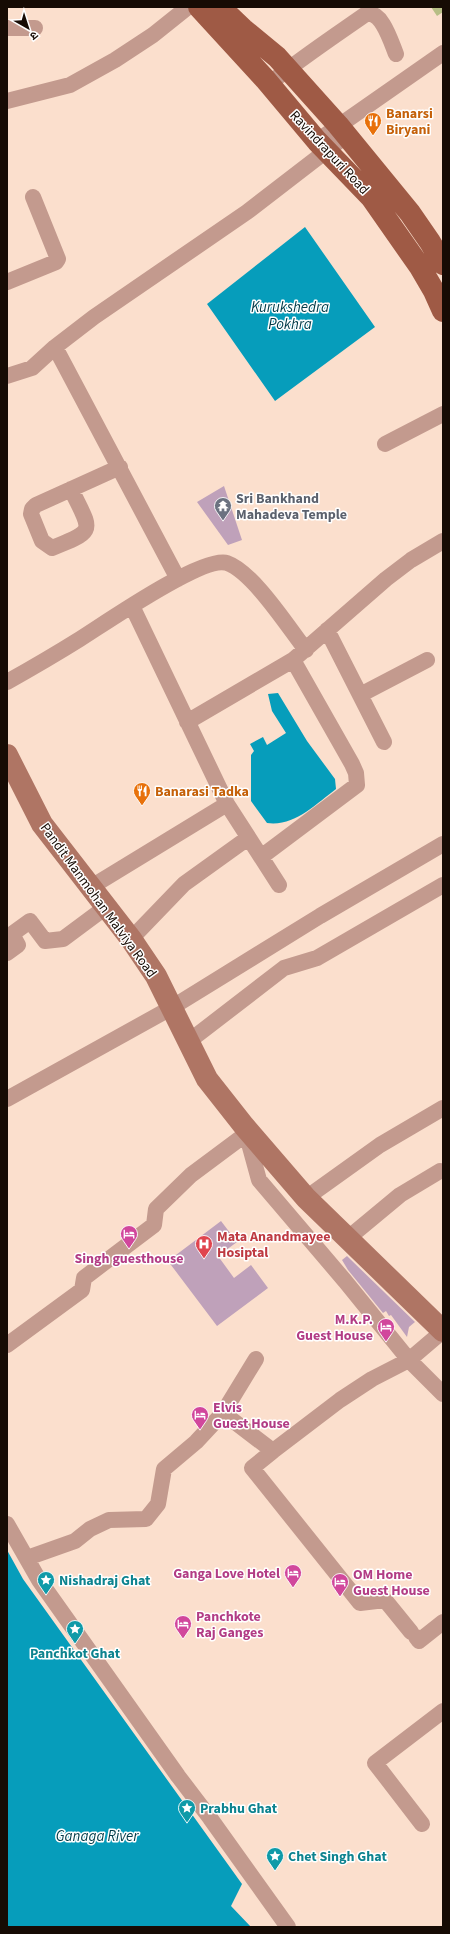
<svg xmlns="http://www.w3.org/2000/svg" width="450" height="1934" viewBox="0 0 450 1934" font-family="'Source Sans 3','Noto Sans Devanagari',sans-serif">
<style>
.green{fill:#b7be85}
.water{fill:#069dbb}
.building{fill:#bfa1ba}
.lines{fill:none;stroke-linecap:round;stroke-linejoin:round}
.street{stroke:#c39a8e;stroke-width:16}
.secondary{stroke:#af7564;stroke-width:22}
.primary{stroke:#9f5a45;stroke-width:22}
.labels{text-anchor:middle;stroke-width:3;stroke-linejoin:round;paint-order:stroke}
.food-label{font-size:14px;font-weight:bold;fill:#c56008;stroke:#fff;text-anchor:start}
.street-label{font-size:14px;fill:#160b04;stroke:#fff}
.worship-label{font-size:14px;font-weight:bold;fill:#5b616d;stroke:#fff;text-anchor:start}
.health-label{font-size:14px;font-weight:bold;fill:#be3a42;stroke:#fff;text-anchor:start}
.hotel-label{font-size:14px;font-weight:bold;fill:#b23c85;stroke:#fff;text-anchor:start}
.culture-label{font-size:14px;font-weight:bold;fill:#0d838f;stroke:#fff;text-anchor:start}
.water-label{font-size:15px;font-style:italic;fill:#013b48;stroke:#fff}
</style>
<rect width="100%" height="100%" fill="#fbdfcd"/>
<!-- green -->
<path class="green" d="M431,7H443V12L437,16Z"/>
<!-- water -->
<path class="water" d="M305,227L375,327L275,401L207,304Z
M278,693L307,741L335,779L336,789C316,804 294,827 267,823L251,801V755L254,751L250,744L263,737L267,745L286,733L272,711L268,694Z
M7,1550L23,1579L242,1884L231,1906L251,1927H7Z"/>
<!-- building -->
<path class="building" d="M224,486L242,540L228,545L197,502Z
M221,1221L237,1242L218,1256L234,1278L251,1265L268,1288L217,1326L168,1261Z
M347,1256L415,1322L409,1327L407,1337L391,1315L389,1316L386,1311L383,1313L348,1270L342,1260Z"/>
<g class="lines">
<!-- street -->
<path class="street" d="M7,28H35
M269,84C300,59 333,37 366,14C382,10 391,42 396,54
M7,101L70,85L115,60L153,35L188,7
M317,141L443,53
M7,282L56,262L58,259L33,197
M55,347L178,579
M7,376L32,368L55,347L94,317L247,212L347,135
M385,444L443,414
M71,489C91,531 98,530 52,548L42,541L31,514L32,509L36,505L120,467
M132,606L227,804L279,885
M327,630L384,742
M7,682C32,668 56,654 80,639C104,624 203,555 227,563C253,572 288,627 306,650
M360,695L427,660
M187,722L293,660L386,579L411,560L443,541
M261,857L357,785L356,773L352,764L293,660
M91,887L227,804
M131,939L184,884L248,838
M7,953L18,945L12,934L30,921L45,941L63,939L106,907
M188,1042L284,968L317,958L443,885
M7,1099L171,1008L320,916L443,844
M245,1129L259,1180L345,1281L409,1360L443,1394
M306,1198L380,1145L443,1108
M347,1239L400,1195L440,1171
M7,1345L82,1290L84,1278L154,1225L156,1209L191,1175L246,1134
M223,1413L256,1359
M273,1451L252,1468L360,1603L385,1600L411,1632
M7,1524L39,1580L178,1776L210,1818L288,1927
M27,1558L75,1541L90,1529L109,1520L146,1519L158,1504L164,1469L196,1442L223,1413L273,1451L340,1400L372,1379L409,1360L443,1331
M416,1637L419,1641L443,1622
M422,1824L375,1763L443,1711"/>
<!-- secondary -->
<path class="secondary" d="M7,755L42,824L131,939L156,976L207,1079L244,1126L306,1198L443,1331"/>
<!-- primary -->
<path class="primary" d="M199,7L265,79L317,141L371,197L420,267L434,291L443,311
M220,7L243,29L277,57L338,125L410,213L430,242L443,264"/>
</g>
<!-- icons -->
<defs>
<symbol id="restaurant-pin" viewBox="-11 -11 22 30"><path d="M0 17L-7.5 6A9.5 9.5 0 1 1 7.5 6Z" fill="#e8710a" stroke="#fff"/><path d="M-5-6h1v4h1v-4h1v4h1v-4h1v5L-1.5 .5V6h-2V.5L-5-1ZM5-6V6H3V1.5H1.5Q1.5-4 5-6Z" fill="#fff"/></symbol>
<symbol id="temple-pin" viewBox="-11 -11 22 30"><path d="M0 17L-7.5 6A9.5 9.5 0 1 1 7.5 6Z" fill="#6b7280" stroke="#fff"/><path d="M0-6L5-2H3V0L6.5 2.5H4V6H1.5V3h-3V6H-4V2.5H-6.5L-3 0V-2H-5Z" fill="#fff"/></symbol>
<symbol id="hotel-pin" viewBox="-11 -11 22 30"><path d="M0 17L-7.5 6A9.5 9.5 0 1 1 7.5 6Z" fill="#d1479c" stroke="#fff"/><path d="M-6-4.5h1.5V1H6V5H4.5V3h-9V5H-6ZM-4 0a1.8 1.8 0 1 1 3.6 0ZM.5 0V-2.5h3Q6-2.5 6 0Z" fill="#fff"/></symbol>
<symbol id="hospital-pin" viewBox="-11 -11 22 30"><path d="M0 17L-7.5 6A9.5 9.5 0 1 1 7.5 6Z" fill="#e0444e" stroke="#fff"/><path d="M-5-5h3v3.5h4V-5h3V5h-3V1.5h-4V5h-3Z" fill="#fff"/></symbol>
<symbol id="sight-pin" viewBox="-11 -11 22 30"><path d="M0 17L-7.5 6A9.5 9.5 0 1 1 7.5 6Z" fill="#0f9aa8" stroke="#fff"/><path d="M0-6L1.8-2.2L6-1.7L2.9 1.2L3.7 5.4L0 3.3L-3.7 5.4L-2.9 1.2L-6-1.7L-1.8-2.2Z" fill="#fff"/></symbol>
</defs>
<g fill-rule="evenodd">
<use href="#restaurant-pin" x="363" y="111" width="20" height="27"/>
<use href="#temple-pin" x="213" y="496" width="20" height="27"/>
<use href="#restaurant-pin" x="132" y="781" width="20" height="27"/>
<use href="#hotel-pin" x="119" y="1224" width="20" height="27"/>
<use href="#hospital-pin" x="194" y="1234" width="20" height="27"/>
<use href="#hotel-pin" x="376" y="1317" width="20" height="27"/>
<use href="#hotel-pin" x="190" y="1405" width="20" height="27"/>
<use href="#hotel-pin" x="283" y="1563" width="20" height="27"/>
<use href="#sight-pin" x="36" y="1570" width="20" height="27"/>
<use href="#hotel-pin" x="330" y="1572" width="20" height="27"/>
<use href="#hotel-pin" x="173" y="1614" width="20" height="27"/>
<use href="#sight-pin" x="65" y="1619" width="20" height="27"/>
<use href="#sight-pin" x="177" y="1798" width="20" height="27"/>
<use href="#sight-pin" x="265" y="1846" width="20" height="27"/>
</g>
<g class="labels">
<!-- food labels -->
<g class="food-label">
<text x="386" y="118">Banarsi<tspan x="386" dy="16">Biryani</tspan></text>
<text x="155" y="796">Banarasi Tadka</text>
</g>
<!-- street labels -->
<g class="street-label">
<text transform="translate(330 152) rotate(47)" y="5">Ravindrapuri Road</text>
<text transform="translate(99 900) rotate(54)" y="5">Pandit Manmohan Malviya Road</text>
</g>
<!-- worship labels -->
<g class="worship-label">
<text x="236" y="503">Sri Bankhand<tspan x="236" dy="16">Mahadeva Temple</tspan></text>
</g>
<!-- health labels -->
<g class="health-label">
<text x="217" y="1241">Mata Anandmayee<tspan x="217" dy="16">Hosiptal</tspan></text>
</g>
<!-- hotel labels -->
<g class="hotel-label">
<text x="129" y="1263" text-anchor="middle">Singh guesthouse</text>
<text x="373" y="1324" text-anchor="end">M.K.P.<tspan x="373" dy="16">Guest House</tspan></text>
<text x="213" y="1412">Elvis<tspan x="213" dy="16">Guest House</tspan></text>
<text x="280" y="1578" text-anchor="end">Ganga Love Hotel</text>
<text x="353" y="1579">OM Home<tspan x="353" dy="16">Guest House</tspan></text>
<text x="196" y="1621">Panchkote<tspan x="196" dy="16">Raj Ganges</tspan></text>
</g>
<!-- culture labels -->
<g class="culture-label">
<text x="59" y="1585">Nishadraj Ghat</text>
<text x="75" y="1658" text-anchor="middle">Panchkot Ghat</text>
<text x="200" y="1813">Prabhu Ghat</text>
<text x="288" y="1861">Chet Singh Ghat</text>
</g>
<!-- water labels -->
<g class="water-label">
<text x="290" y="312">Kurukshedra<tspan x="290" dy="17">Pokhra</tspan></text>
<text x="97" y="1841">Ganaga River</text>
</g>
</g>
<!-- border -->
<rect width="450" height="1934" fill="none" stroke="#160b04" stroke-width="16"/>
<!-- north arrow -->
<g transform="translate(28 28) rotate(141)" stroke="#ffffff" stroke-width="3" paint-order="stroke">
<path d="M0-3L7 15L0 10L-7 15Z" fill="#160b04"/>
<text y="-6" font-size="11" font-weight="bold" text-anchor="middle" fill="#160b04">उ</text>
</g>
</svg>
